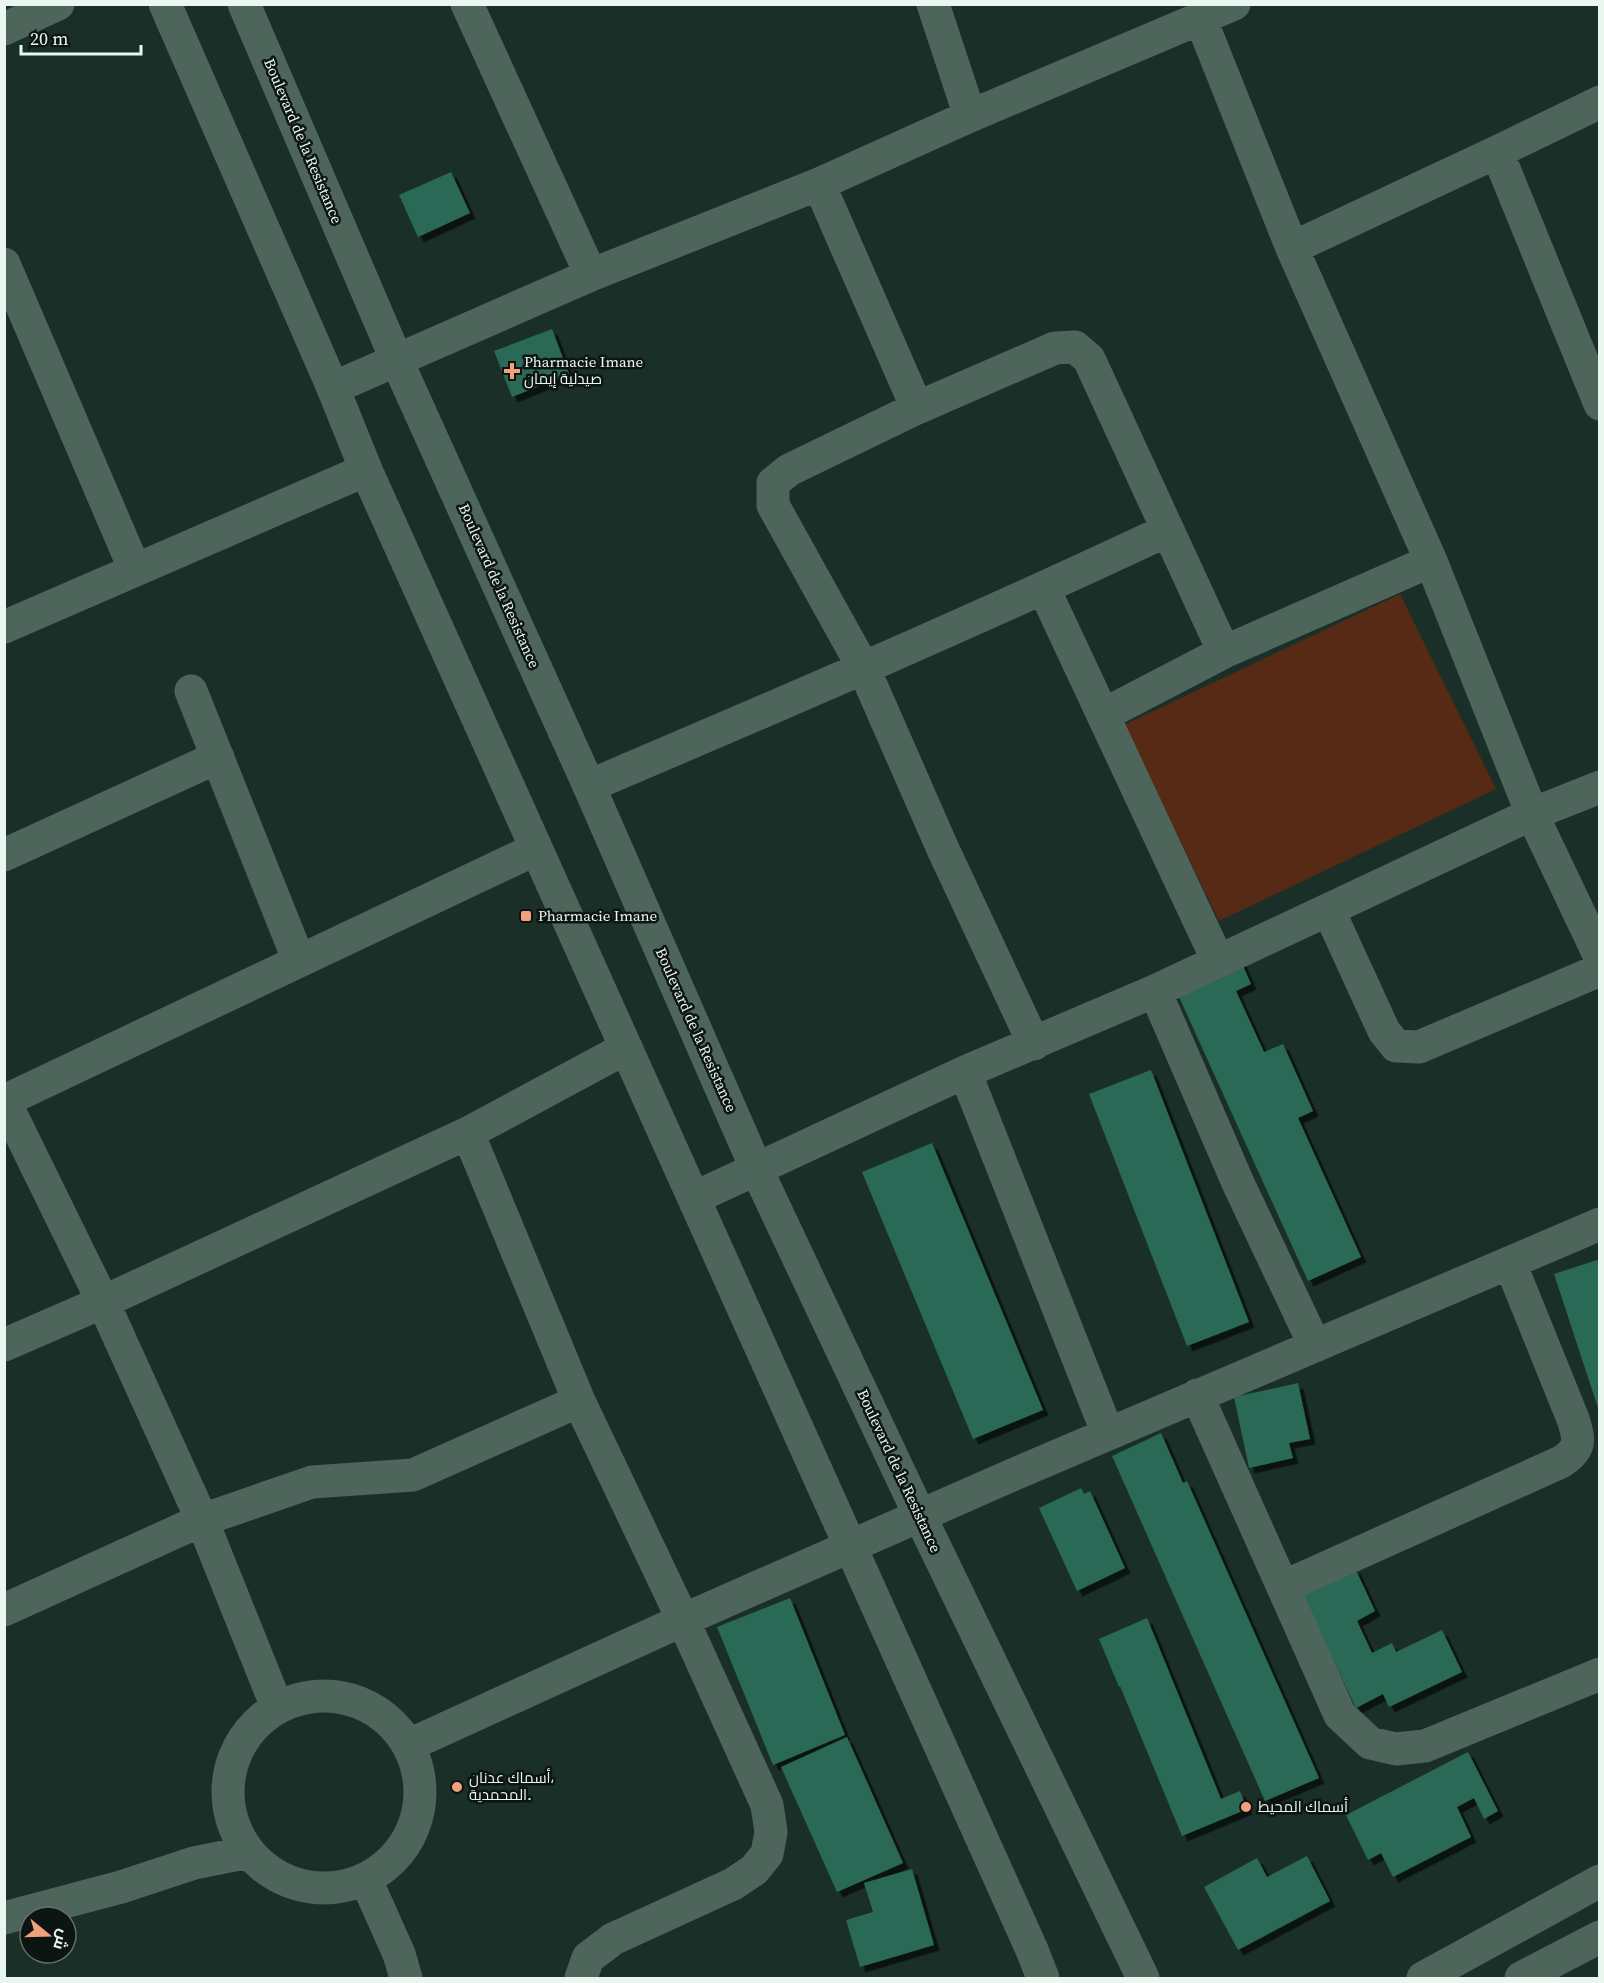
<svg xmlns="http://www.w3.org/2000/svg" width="1604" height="1983" viewBox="0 0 1604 1983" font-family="'Source Serif 4',Cairo,serif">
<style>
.green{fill:#562a14}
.building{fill:#296955;filter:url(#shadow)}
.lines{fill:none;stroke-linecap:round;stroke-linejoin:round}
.minor{stroke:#4e655c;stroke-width:33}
.tertiary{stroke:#4e655c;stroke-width:33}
.secondary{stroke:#4e655c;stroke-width:33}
.poi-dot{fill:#f1a17d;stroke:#0c1512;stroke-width:2}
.labels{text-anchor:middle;stroke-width:5;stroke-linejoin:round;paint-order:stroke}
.street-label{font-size:15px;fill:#eaf7f1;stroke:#0c1512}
.poi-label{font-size:15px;fill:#eaf7f1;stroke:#0c1512;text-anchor:start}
</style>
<defs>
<filter id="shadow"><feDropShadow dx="5.5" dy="5.5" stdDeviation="0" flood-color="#0009"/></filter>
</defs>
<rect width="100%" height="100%" fill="#1a2f27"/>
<!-- green -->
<path class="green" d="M1400,594L1496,789L1219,921L1124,725Z"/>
<!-- building -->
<path class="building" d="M451,172L470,213L418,237L399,195Z
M552,329L569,374L512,397L494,351Z
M1240,959L1251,984L1236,991L1264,1052L1283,1044L1313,1111L1298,1118L1361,1257L1308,1281L1175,988Z
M1151,1070L1249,1322L1187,1346L1089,1094Z
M932,1143L1043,1410L973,1439L862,1172Z
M1600,1259V1411H1599L1554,1274Z
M1298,1383L1310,1439L1289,1443L1293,1458L1249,1468L1234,1397Z
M1161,1433L1183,1483L1187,1481L1319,1778L1265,1801L1112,1456Z
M1081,1488L1084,1494L1090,1491L1125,1568L1077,1591L1039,1508Z
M1355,1568L1375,1611L1357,1621L1372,1653L1392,1643L1396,1652L1442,1630L1462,1672L1389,1707L1383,1694L1356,1708L1302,1594Z
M790,1598L845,1735L773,1765L717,1627Z
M1147,1618L1221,1799L1240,1791L1247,1809L1182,1836L1120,1686L1119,1687L1099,1639Z
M847,1737L903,1863L837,1892L781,1767Z
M1468,1752L1498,1811L1484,1819L1474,1798L1457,1807L1471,1837L1393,1877L1381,1853L1368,1860L1346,1815Z
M1307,1856L1330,1901L1238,1950L1204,1887L1257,1858L1267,1877Z
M912,1869L934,1945L860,1967L846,1920L873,1912L864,1883Z"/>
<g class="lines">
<!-- minor -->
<path class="minor" d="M467,4L591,275
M933,4L970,116
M1201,20L1292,248L1431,561L1532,814L1600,957
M4,29L58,4
M1497,152L1600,404
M819,184L917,408
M1292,248L1497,152L1600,102
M4,264L135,570
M333,388L591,275L819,184L970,116L1234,4
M1044,589L1218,961
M4,627L366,470
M191,691L299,961
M1103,715L1224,652L1431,561
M589,786C784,703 977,620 1168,530
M4,855L218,757
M1329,911L1384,1031L1396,1046L1419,1047L1600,970
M1155,991L1238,1183L1315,1346
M1034,1044L942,847L864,669L773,505V483L789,470L917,408L1055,348L1075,347L1089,359L1224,652
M965,1072L1108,1434
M4,1100L103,1302L202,1520L277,1707
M4,1101L536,849
M694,1198L965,1072L1155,991L1532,814L1600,787
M4,1345L103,1302L468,1133L626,1048
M1197,1395L1340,1715L1370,1743L1396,1749L1425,1746L1600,1674
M579,1401L683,1620L767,1805L771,1832L767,1854L754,1870L733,1884L613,1939L588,1958L581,1978
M1283,1587L1561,1462C1581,1449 1580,1441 1573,1419L1510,1263
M4,1610L202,1520L312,1482L413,1475L579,1401L468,1133
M228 1792a96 96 0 1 1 192 0a96 96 0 1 1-192 0Z
M409,1745L683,1620L1010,1476L1600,1224
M366,1880L399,1954L406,1978
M4,1918L121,1887L194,1863L249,1852"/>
<!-- tertiary -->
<path class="tertiary" d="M1423,1978L1600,1881
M1521,1978L1600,1937"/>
<!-- secondary -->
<path class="secondary" d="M165,4L333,388L366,470L1032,1950L1043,1978
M244,4L397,361L589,786L756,1168L920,1516L1143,1978"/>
</g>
<!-- markers -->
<g class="poi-dot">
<path d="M509 362h6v6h6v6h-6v6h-6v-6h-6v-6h6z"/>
<rect x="520" y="910" width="12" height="12" rx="3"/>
<circle cx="457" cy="1787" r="6"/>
<circle cx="1246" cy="1807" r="6"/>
</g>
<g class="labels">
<!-- street labels -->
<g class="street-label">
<text transform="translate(303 141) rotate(67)" y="5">Boulevard de la Resistance</text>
<text transform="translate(499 586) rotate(66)" y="5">Boulevard de la Resistance</text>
<text transform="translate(696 1030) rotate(66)" y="5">Boulevard de la Resistance</text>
<text transform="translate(899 1471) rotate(65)" y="5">Boulevard de la Resistance</text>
</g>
<!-- poi labels -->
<g class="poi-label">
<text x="524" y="367">Pharmacie Imane<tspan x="524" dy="17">صيدلية إيمان</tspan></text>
<text x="538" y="921">Pharmacie Imane</text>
<text x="469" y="1783">أسماك عدنان،<tspan x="469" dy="17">المحمدية.</tspan></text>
<text x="1258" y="1812">أسماك المحيط</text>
</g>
</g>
<!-- border -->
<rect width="1604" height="1983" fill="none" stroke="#eaf7f1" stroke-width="12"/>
<!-- north arrow -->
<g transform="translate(48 1935) rotate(109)"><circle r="28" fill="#0c1512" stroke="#656f6b" stroke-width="1.5"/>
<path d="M0-4.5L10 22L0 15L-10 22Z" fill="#f1a17d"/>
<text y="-9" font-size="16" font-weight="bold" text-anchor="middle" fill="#eaf7f1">ش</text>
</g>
<!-- scale -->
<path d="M21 45v9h120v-9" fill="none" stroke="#eaf7f1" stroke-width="3"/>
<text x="30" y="45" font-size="18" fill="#eaf7f1" stroke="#0c1512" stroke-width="4.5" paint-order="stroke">20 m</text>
</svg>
